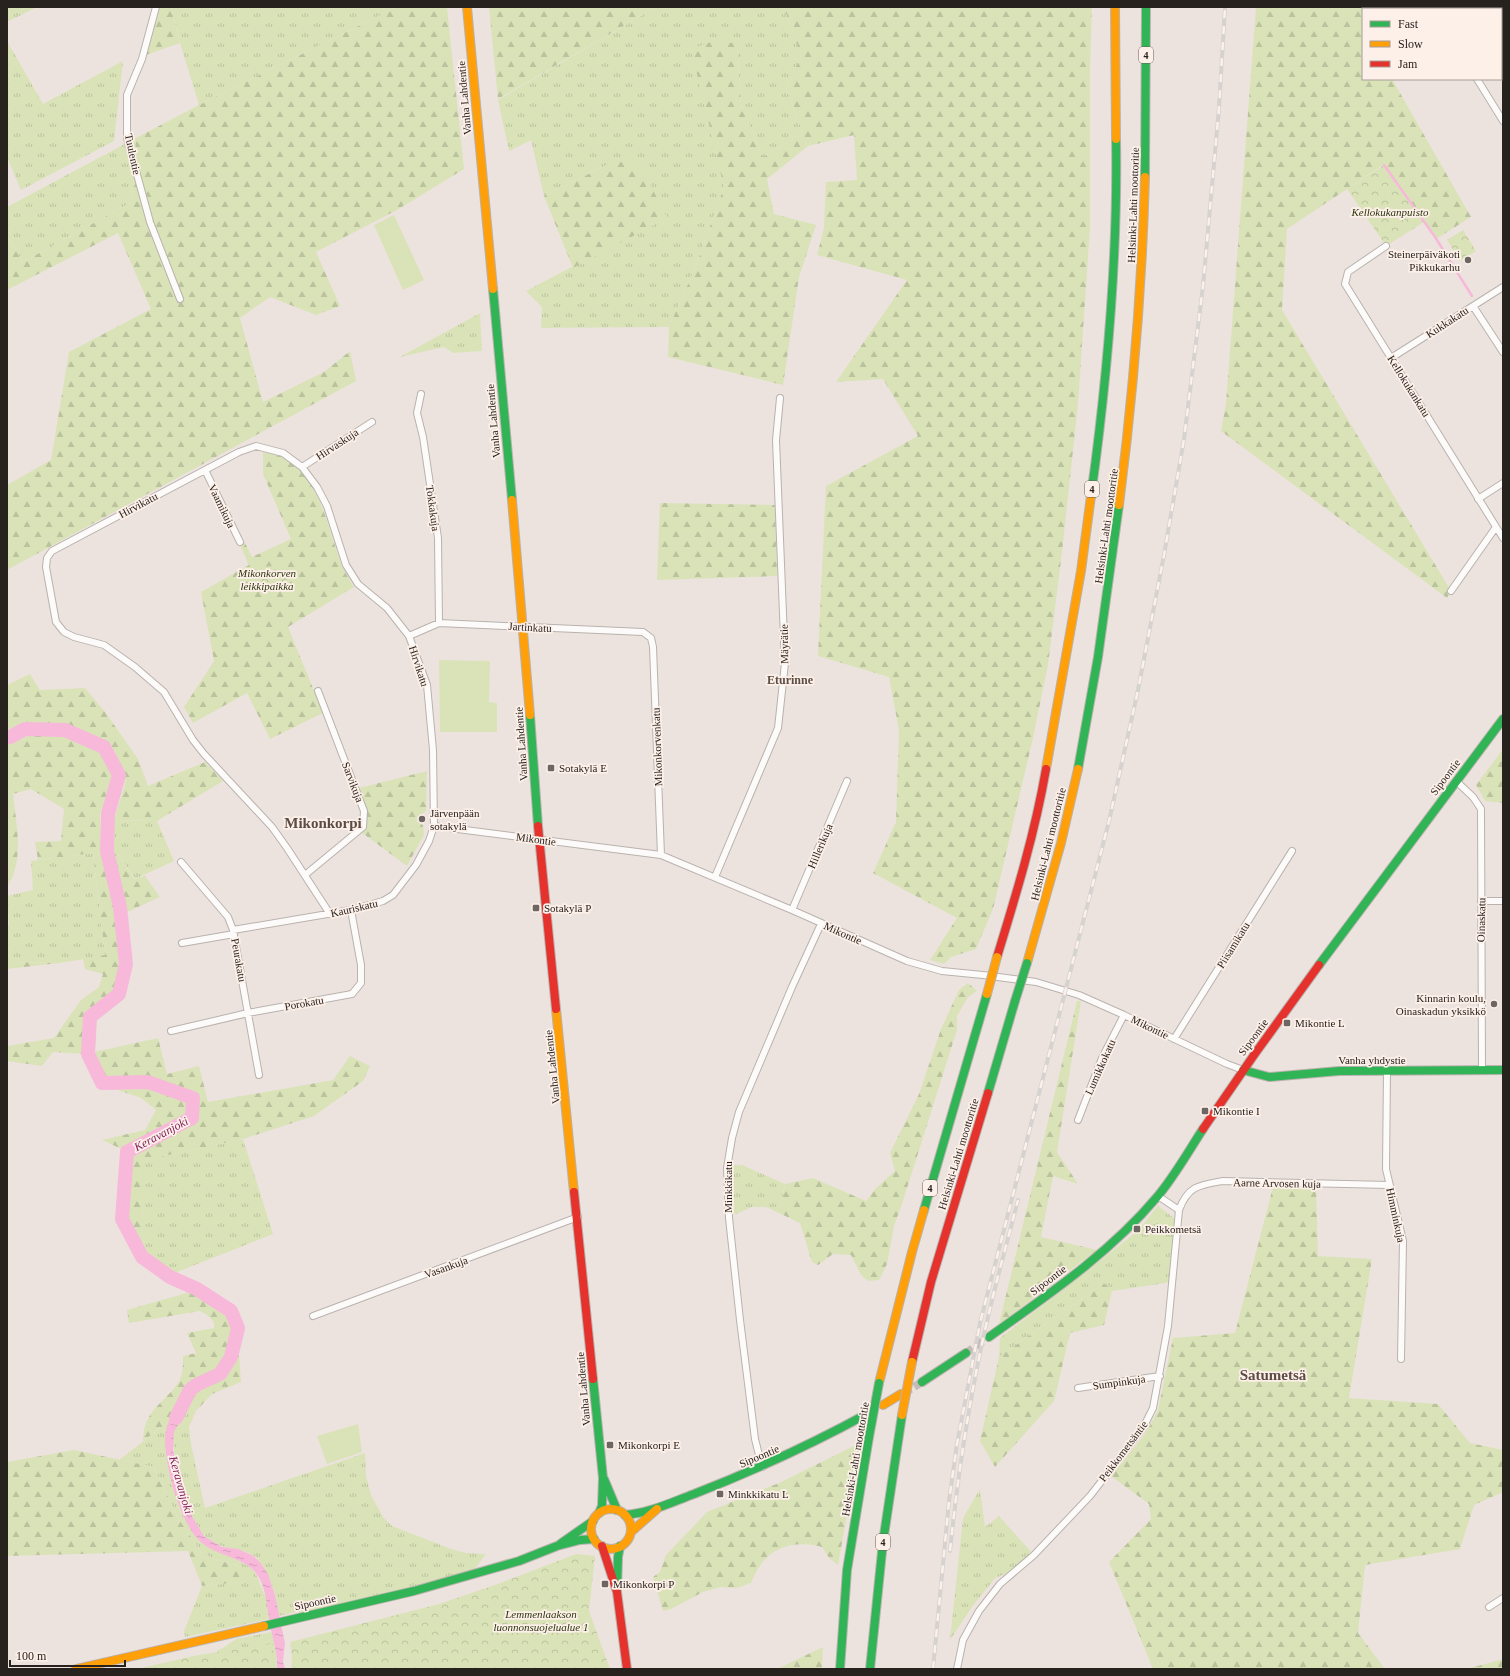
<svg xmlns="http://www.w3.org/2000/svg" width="1510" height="1676" viewBox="0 0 1510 1676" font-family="'Times New Roman',serif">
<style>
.grass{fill:url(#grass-tufts)}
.forest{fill:url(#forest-firs)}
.park{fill:url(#park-crowns)}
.garden{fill:#dae3b8}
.water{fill:url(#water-ripples)}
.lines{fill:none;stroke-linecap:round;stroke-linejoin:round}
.stream{stroke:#f7b8da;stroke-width:2.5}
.river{stroke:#f7b8da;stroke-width:14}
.secondary-tunnel{stroke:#c5bcb8;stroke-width:8;stroke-dasharray:8 4;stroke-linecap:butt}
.street-casing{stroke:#b9b2ae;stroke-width:8}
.fast-casing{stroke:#b9b2ae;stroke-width:10}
.slow-casing{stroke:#b9b2ae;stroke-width:10}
.jam-casing{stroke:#b9b2ae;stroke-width:10}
.street{stroke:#fcfbfa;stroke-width:6}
.fast{stroke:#30b455;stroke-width:8}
.slow{stroke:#ff9f0a;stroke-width:8}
.jam{stroke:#e5322d;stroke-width:8}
.rail-casing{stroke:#d5d2d0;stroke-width:4}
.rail{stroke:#fdf0e8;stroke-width:2.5;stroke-dasharray:8;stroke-linecap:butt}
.fast-bridge-casing{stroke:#b9b2ae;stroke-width:10;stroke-linecap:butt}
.slow-bridge-casing{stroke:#b9b2ae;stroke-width:10;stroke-linecap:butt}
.jam-bridge-casing{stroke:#b9b2ae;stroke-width:10;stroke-linecap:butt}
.fast-bridge{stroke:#30b455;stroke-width:8}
.slow-bridge{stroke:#ff9f0a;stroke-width:8}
.jam-bridge{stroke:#e5322d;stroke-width:8}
.poi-dot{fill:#6d6662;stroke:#fdf0e8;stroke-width:1.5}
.labels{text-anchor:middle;stroke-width:3.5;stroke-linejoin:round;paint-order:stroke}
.shield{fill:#fdf0e8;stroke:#68605b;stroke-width:1}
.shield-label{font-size:10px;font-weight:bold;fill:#28221f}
.street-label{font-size:11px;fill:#28221f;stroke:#fdf0e8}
.park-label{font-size:11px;font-style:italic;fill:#2b3510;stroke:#fdf0e8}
.poi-label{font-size:11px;fill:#28221f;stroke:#fdf0e8;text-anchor:start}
.neighbourhood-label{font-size:12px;font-weight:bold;fill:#5b4d45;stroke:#fdf0e8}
.water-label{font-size:12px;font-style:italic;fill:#832363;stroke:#fdf0e8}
.district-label{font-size:15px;font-weight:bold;fill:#5b4d45;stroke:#fdf0e8}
</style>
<defs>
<pattern id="grass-tufts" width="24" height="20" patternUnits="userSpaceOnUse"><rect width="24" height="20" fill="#dae3b8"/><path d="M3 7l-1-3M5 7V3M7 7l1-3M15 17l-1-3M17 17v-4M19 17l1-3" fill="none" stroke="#bbc29e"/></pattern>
<pattern id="forest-firs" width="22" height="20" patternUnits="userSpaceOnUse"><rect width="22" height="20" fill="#dae3b8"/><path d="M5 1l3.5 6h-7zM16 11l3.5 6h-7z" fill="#bbc29e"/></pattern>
<pattern id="park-crowns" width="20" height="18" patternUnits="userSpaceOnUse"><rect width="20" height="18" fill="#dae3b8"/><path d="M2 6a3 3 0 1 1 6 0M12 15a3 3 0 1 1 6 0" fill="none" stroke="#bbc29e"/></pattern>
<pattern id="water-ripples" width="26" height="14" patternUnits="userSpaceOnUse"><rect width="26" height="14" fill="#f7b8da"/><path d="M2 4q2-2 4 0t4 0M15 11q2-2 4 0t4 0" fill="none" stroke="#d49ebb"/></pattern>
</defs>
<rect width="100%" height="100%" fill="#ece3de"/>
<!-- grass -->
<path class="grass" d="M7,7H37L7,22Z
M171,7H397L199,105L180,43Z
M656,7H784L801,56L786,89L803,133L763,157L741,105L737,43L723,179L724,187L696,266L669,327L541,328L542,307L526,291L667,217L613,162L544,196L531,140L509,151L498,100Z
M7,41L43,104L123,61L114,141L21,190L7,157Z
M136,138L132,202L23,262L7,236V207Z
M480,313L482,351L453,353L444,347L400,357Z
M114,820L157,821L174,861L135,879L119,855L112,858L110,850Z
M93,853L105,956L59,963L7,962V926L9,925L7,896L33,890L31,861Z
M243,1139L273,1234L172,1274L145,1256L142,1225L144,1160Z
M734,1165H742L785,1184L781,1204V1214L766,1207H752L736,1214L732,1213L731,1167Z
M1158,1206L1178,1221L1172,1282L1112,1291L1104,1283L999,1357L1000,1338C1046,1303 1092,1268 1136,1232C1144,1225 1150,1214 1158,1206Z
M187,1401L196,1411L189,1427L191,1444L205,1508L365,1453L366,1476L371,1495L383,1517L392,1526L451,1549L466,1553L486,1554L474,1570L415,1586L414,1591L299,1617V1610L297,1612L279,1616C277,1610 277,1602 275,1595C273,1585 266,1571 260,1562C251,1549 235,1551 222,1546C217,1545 211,1540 206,1537C189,1525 169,1451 174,1432C177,1421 185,1413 187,1401Z
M171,1420L166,1430L169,1473L181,1513L200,1542L249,1566L256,1574L266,1598L269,1619L185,1637L184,1631L202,1586L250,1581L238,1566L214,1559L201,1552L178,1518L154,1467L119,1460Z
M980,1489L985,1527L999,1516L1034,1555L1016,1570L995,1578L972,1607L950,1640L963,1518Z
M272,1632L276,1648L277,1669H237L217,1656V1650L223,1648L236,1639Z"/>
<!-- forest -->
<path class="forest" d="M159,7H171L180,43L146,55Z
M397,7H447L464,169L397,210L316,252L340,306L316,315L270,297L240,318L263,402L324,372L350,351L356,381L7,570V485L51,460L69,352L151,309L118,233L7,290V236L23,262L132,202L136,138L199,105Z
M489,7H656L498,99Z
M784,7H1092L1090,69V228L1078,404L1062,552L1048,665L1033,738L993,909L976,949L951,957L944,964L930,960L957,918L873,873L896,822L899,730L889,677L818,656L826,486L918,436L883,379L836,382L907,280L817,255L824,228L826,182L857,180L854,135L808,146L767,179L774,214L816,225L799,277L783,385L668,357L669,327L696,266L724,187L691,49L711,42L737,43L741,105L763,157L803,133L786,89L801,56Z
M1256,7H1366L1367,9H1363V79H1392L1471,217L1436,239L1383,165L1287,229L1282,310L1451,591L1447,598L1221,431L1226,404Z
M613,162H628L644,172L667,218L573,268L544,196Z
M263,451C269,453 276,454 281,456C320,474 328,530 342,566C345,573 350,580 354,587L288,627L323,713L270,739L247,693L193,723L184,707L214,661L201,592L249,565L239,543L244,541L252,557L291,539L263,474Z
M660,503L775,505L777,576L657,580Z
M30,674L40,690L85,688L105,712L138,759L148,786L205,762L223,781L157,821L114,820L126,780L116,754L104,741L65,724L25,723L7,730V685Z
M30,735L65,737L99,751L113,775L100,815L101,854L114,907L120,963L116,992L86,1017L83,1054L53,1052L42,1066L7,1061V1046L54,1038L81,1000L99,987L103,974L85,969L83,959L105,955L93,853L38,860L35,842L61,841L64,809L31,789L13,794C16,824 25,860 7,887V742L12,743Z
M1503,749V803L1485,801L1476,785Z
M427,771L426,811L417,817V822L423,825L424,835L407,866L361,832C373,818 364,803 359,788Z
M119,855L134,879L145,876L160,897L127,912L112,858Z
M7,962L59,963L7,969Z
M968,983L977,991L968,997L957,1016V1030L902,1204L894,1226L887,1264L879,1280L868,1281L861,1275L851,1255L833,1254L818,1265L812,1262L800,1223L781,1214V1204L785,1184L813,1178L866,1201L876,1188L895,1171L890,1153L919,1094L941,1029L959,990Z
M1077,1001H1081L1057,1152L1078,1184L1053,1176L1041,1237L1097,1250L999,1324Z
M158,1038L167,1074L199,1066L208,1102L333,1080L350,1056L370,1066L363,1081L314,1116L243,1139L145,1160L142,1225L145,1256L125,1219L129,1154L194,1119L195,1096L149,1080H103L90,1053Z
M103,1085H148L192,1099L190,1117L126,1151L102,1140L145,1130L156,1110L141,1098Z
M1274,1183L1316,1184L1318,1256L1372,1259L1349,1398L1438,1404L1470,1443L1503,1450V1492L1474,1505L1460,1549L1365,1565L1358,1633L1385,1669H1153L1109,1562L1151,1519L1149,1504L1111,1476L1145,1434L1158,1410L1173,1338L1235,1333Z
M1104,1283L1112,1291L1104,1325L1070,1333L1054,1401L995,1467L980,1441L999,1357Z
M197,1290L230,1312L236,1328L229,1357L219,1372L196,1383L188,1390L180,1400L171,1420L143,1441C144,1409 163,1405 178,1383C183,1376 183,1365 183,1356L196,1353L187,1333L214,1328V1322L207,1315L200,1311L129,1323L127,1310Z
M238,1340L241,1382L212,1394L196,1411L187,1401C196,1380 205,1387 220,1375C231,1367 235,1352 238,1340Z
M860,1443L838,1565L829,1558L822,1547C800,1541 776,1544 762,1563C757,1569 754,1576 751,1583L737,1588L721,1587L703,1592L671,1609L663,1611L653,1577L660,1572L666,1555L707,1512L779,1483Z
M74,1450L154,1467L178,1518L201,1552L214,1559L238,1566L251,1581L202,1586L188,1551L7,1556V1462Z
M823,1647L822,1669H777Z
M1503,1659V1669H1467Z"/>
<!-- park -->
<path class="park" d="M1384,165L1424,222L1386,246L1347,189Z
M1463,230L1476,251L1460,261L1447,240Z
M254,563L262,567L285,565L290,577L274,589L262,593L251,578L250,566Z
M576,1554L595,1556L589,1611L610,1669H291L292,1657L290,1642L439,1604L492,1586Z
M272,1644L275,1669H137L198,1655Z"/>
<!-- garden -->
<path class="garden" d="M394,215L424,280L403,290L374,225Z
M439,660L490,661L489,702L497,703V732H440Z
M358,1424L362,1452L327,1464L317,1436Z"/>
<!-- water -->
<path class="water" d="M180,1400L187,1401L186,1410L174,1432L173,1450L183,1493L193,1518L204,1536L222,1547L238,1549L252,1555L260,1562L268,1574L275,1595L285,1643L283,1661L285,1669H277C278,1651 271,1635 269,1618C266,1602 266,1585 255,1572C242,1557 218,1556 202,1543C180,1526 161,1457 166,1430C168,1420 176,1409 180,1400Z"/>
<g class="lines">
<!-- stream -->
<path class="stream" d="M1384,165L1435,237L1472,296"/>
<!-- river -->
<path class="river" d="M7,737H10L25,729L65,730L104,747L119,775L108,814L107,851L120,907L126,964L119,994L90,1017L88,1054L102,1083L148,1082L193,1098L192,1118L127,1152L122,1219L142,1257L170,1277L197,1289L231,1311L238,1328L231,1357L220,1374L196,1385L190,1390L176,1418"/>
<!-- secondary-tunnel -->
<path class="secondary-tunnel" d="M966,1353L989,1337
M904,1393L922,1382"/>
<defs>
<path id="street" d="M156,7L142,59L127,95V138L150,222L180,299
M1433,7L1434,9
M1501,65L1503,64
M1477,79L1503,121
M1386,246L1348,272L1345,284L1503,538
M1473,306L1503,352
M1391,358L1503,287
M421,394L417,413L423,437L438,538L439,623
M302,467L372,422
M205,470L240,542
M1478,499L1503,483
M1451,591L1496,527
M409,636L439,623L643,632L651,638L653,647L661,855
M1456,781L1473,797L1481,809L1482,1070
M434,826L661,855L792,910L907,961L942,971L983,975L1036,982L1079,995L1124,1015L1227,1064L1243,1070
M181,862L228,917L233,930L259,1075
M305,875L363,827L364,811L318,691
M715,877L778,728L785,663L776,440L780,398
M1481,901H1503
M792,910L847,781
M233,930L351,910L383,901L393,895L416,865L429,841L434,826L433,750L427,685L409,636L387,608L358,584L346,565L327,506L317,487L302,467L283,453L256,446L239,452L52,551L47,558L46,567L56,622L64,632L74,637L104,645L135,667L164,692L193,740L204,754L272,827L287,848L330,914
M182,943L234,934
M171,1031L248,1013L352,994L361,983V965L351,910
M1174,1039L1292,851
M1387,1071L1386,1169L1403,1241L1401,1359
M1078,1120L1102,1058L1124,1015
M1179,1210C1188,1186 1199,1185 1223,1181L1389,1185
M313,1316L578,1217
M1078,1388L1160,1376
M762,1467L755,1439L740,1320L729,1218L727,1168L732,1138L739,1112L792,987L821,924
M1489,1607L1503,1598
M957,1669L963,1640L979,1611L1000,1584L1034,1555L1090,1496L1143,1428L1153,1408L1168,1326L1179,1210L1158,1196"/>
<path id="fast" d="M1145,177L1146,7
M493,289L512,500
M1091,496C1107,380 1118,256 1116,139
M530,715L538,826
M1078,769L1098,657L1119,505
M1319,965L1503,719
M1243,1070L1269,1077L1339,1071L1503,1070
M988,1093L1015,1001
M924,1210L987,994
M989,1337C1048,1295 1110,1253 1157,1197C1174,1177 1188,1152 1203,1129
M593,1379L603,1478L602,1506L599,1513
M922,1382L966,1353
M604,1479L617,1510
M625,1515C650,1513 672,1502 694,1494C753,1471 810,1445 865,1415
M560,1544L593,1521
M617,1591L618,1557L620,1546
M264,1626L414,1591L519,1561L557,1546L580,1540L594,1539
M840,1669L847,1570L869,1437
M870,1669L883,1542L902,1415"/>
<path id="slow" d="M467,7L493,289
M1115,7L1116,139
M512,500L530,715
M1119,505C1133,396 1142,287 1145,177
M1046,769L1081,571L1091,496
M1027,963L1061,843L1078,769
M556,1009L574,1192
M879,1383L912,1252L924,1210
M883,1405L901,1394
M591 1529a20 20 0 1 1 40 0a20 20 0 1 1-40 0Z
M631,1532L657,1509
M76,1669L264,1626"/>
<path id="jam" d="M541,857L556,1009
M997,957C1016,895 1035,833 1046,769
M1203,1129L1254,1055L1319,965
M574,1192L593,1379
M912,1362L931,1282L988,1093
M602,1546L617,1592L627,1669"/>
</defs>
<!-- street casing -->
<use href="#street" class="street-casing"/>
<!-- fast casing -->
<use href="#fast" class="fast-casing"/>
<!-- slow casing -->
<use href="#slow" class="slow-casing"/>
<!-- jam casing -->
<use href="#jam" class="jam-casing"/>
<!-- street -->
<use href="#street" class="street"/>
<!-- fast -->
<use href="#fast" class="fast"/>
<!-- slow -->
<use href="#slow" class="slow"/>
<!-- jam -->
<use href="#jam" class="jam"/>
<defs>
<path id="rail" d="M950,1551C958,1472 970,1394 988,1317C997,1278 1008,1239 1018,1200
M933,1669L949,1501L957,1444L980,1323L1109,821L1138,690L1164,555L1184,439L1203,286L1219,108L1225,7"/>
</defs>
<!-- rail casing -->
<use href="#rail" class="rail-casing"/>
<!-- rail -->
<use href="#rail" class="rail"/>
<defs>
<path id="fast-bridge" d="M1015,1001L1027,963
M869,1437L879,1383"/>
<path id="slow-bridge" d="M987,994L997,957
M902,1415L912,1362"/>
<path id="jam-bridge" d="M538,826L541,857"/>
</defs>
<!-- fast-bridge casing -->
<use href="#fast-bridge" class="fast-bridge-casing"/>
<!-- slow-bridge casing -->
<use href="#slow-bridge" class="slow-bridge-casing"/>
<!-- jam-bridge casing -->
<use href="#jam-bridge" class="jam-bridge-casing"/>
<!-- fast-bridge -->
<use href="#fast-bridge" class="fast-bridge"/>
<!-- slow-bridge -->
<use href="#slow-bridge" class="slow-bridge"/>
<!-- jam-bridge -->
<use href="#jam-bridge" class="jam-bridge"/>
</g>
<!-- markers -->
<g class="poi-dot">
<circle cx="1468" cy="260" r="4"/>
<rect x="547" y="764" width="8" height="8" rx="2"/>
<circle cx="422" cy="819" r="4"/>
<rect x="532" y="904" width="8" height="8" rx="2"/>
<circle cx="1494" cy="1004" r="4"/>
<rect x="1283" y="1019" width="8" height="8" rx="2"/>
<rect x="1201" y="1107" width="8" height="8" rx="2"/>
<rect x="1133" y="1225" width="8" height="8" rx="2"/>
<rect x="606" y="1441" width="8" height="8" rx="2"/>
<rect x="716" y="1490" width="8" height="8" rx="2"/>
<rect x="601" y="1580" width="8" height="8" rx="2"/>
</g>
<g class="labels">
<!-- shield labels -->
<g class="shield">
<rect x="1139" y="47" width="14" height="16" rx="3"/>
<rect x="1085" y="481" width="14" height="16" rx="3"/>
<rect x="923" y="1180" width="14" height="16" rx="3"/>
<rect x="876" y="1534" width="14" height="16" rx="3"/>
</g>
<g class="shield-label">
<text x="1146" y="59">4</text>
<text x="1092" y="493">4</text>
<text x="930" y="1192">4</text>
<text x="883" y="1546">4</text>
</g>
<!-- street labels -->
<g class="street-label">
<text transform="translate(464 98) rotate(-95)" y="4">Vanha Lahdentie</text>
<text transform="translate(133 154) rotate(78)" y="4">Tuulentie</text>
<text transform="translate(1133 205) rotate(-88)" y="4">Helsinki-Lahti moottoritie</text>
<text transform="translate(1447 322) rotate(-33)" y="4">Kukkakatu</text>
<text transform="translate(1409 386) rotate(58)" y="4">Kellokukankatu</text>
<text transform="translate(493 421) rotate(-95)" y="4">Vanha Lahdentie</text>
<text transform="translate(337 444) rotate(-33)" y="4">Hirvaskuja</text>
<text transform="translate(138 505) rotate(-28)" y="4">Hirvikatu</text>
<text transform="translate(222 506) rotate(64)" y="4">Vaamikuja</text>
<text transform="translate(433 508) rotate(82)" y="4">Tokkakuja</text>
<text transform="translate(1106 526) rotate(-82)" y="4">Helsinki-Lahti moottoritie</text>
<text transform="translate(530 627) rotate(3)" y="4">Jartinkatu</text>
<text transform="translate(784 644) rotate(-91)" y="4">Mäyrätie</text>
<text transform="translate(419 666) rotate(72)" y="4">Hirvikatu</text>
<text transform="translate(521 744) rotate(-94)" y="4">Vanha Lahdentie</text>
<text transform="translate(657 747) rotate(-92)" y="4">Mikonkorvenkatu</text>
<text transform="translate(1445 777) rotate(-53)" y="4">Sipoontie</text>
<text transform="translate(353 782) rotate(69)" y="4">Sarvikuja</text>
<text transform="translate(536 839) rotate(8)" y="4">Mikontie</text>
<text transform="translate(1048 844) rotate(-76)" y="4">Helsinki-Lahti moottoritie</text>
<text transform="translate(820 846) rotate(-67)" y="4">Hillerikuja</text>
<text transform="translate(354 908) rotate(-13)" y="4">Kauriskatu</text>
<text transform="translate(1481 920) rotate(-89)" y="4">Oinaskatu</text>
<text transform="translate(843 933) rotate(24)" y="4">Mikontie</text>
<text transform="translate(1233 945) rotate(-58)" y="4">Piisamikatu</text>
<text transform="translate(239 960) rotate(80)" y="4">Peurakatu</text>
<text transform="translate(304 1003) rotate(-10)" y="4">Porokatu</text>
<text transform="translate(1150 1027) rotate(26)" y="4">Mikontie</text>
<text transform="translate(1253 1037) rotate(-54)" y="4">Sipoontie</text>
<text x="1372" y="1064">Vanha yhdystie</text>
<text transform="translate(552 1067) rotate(-96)" y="4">Vanha Lahdentie</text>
<text transform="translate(1100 1067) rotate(-66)" y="4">Lumikkokatu</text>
<text transform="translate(958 1154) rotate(-73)" y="4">Helsinki-Lahti moottoritie</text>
<text transform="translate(1277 1183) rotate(1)" y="4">Aarne Arvosen kuja</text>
<text transform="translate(728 1187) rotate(-90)" y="4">Minkkikatu</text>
<text transform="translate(1396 1215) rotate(78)" y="4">Himminkuja</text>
<text transform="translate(446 1267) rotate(-20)" y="4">Vasankuja</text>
<text transform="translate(1048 1280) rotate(-37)" y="4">Sipoontie</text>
<text transform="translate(1119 1382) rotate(-8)" y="4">Sumpinkuja</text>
<text transform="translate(583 1389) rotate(-95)" y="4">Vanha Lahdentie</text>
<text transform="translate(1123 1451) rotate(-53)" y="4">Peikkometsäntie</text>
<text transform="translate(759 1456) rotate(-23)" y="4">Sipoontie</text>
<text transform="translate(855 1459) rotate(-80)" y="4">Helsinki-Lahti moottoritie</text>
<text transform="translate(315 1602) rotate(-12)" y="4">Sipoontie</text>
</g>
<!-- park labels -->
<g class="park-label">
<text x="1390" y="216">Kellokukanpuisto</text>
<text x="267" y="577">Mikonkorven<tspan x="267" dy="13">leikkipaikka</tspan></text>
<text x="541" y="1618">Lemmenlaakson<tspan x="541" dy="13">luonnonsuojelualue 1</tspan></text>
</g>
<!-- poi labels -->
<g class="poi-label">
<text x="1460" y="258" text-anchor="end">Steinerpäiväkoti<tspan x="1460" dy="13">Pikkukarhu</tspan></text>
<text x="559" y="772">Sotakylä E</text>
<text x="430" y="817">Järvenpään<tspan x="430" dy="13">sotakylä</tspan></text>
<text x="544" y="912">Sotakylä P</text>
<text x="1486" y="1002" text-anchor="end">Kinnarin koulu,<tspan x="1486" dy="13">Oinaskadun yksikkö</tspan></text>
<text x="1295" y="1027">Mikontie L</text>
<text x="1213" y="1115">Mikontie I</text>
<text x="1145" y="1233">Peikkometsä</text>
<text x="618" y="1449">Mikonkorpi E</text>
<text x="728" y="1498">Minkkikatu L</text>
<text x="613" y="1588">Mikonkorpi P</text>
</g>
<!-- neighbourhood labels -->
<g class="neighbourhood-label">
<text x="790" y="684">Eturinne</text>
</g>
<!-- water labels -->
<g class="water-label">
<text transform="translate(161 1134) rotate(-28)" y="4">Keravanjoki</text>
<text transform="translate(181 1485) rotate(74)" y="4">Keravanjoki</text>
</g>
<!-- district labels -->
<g class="district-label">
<text x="323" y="828">Mikonkorpi</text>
<text x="1273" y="1380">Satumetsä</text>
</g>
</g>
<!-- border -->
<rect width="1510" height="1676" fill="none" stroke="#28221f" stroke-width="16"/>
<!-- legend -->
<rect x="1362" y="8" width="140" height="72" fill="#fdf0e8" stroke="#a89e98"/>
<rect x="1370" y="21" width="20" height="6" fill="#30b455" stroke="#a89e98"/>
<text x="1398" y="28" font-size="12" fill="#28221f">Fast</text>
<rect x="1370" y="41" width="20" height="6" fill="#ff9f0a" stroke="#a89e98"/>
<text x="1398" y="48" font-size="12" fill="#28221f">Slow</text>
<rect x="1370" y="61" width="20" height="6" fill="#e5322d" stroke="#a89e98"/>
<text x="1398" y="68" font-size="12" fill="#28221f">Jam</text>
<!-- scale -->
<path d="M10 1660v6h115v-6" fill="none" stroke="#28221f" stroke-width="2"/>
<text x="16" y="1660" font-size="12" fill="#28221f" stroke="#fdf0e8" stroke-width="3" paint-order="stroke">100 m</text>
</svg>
